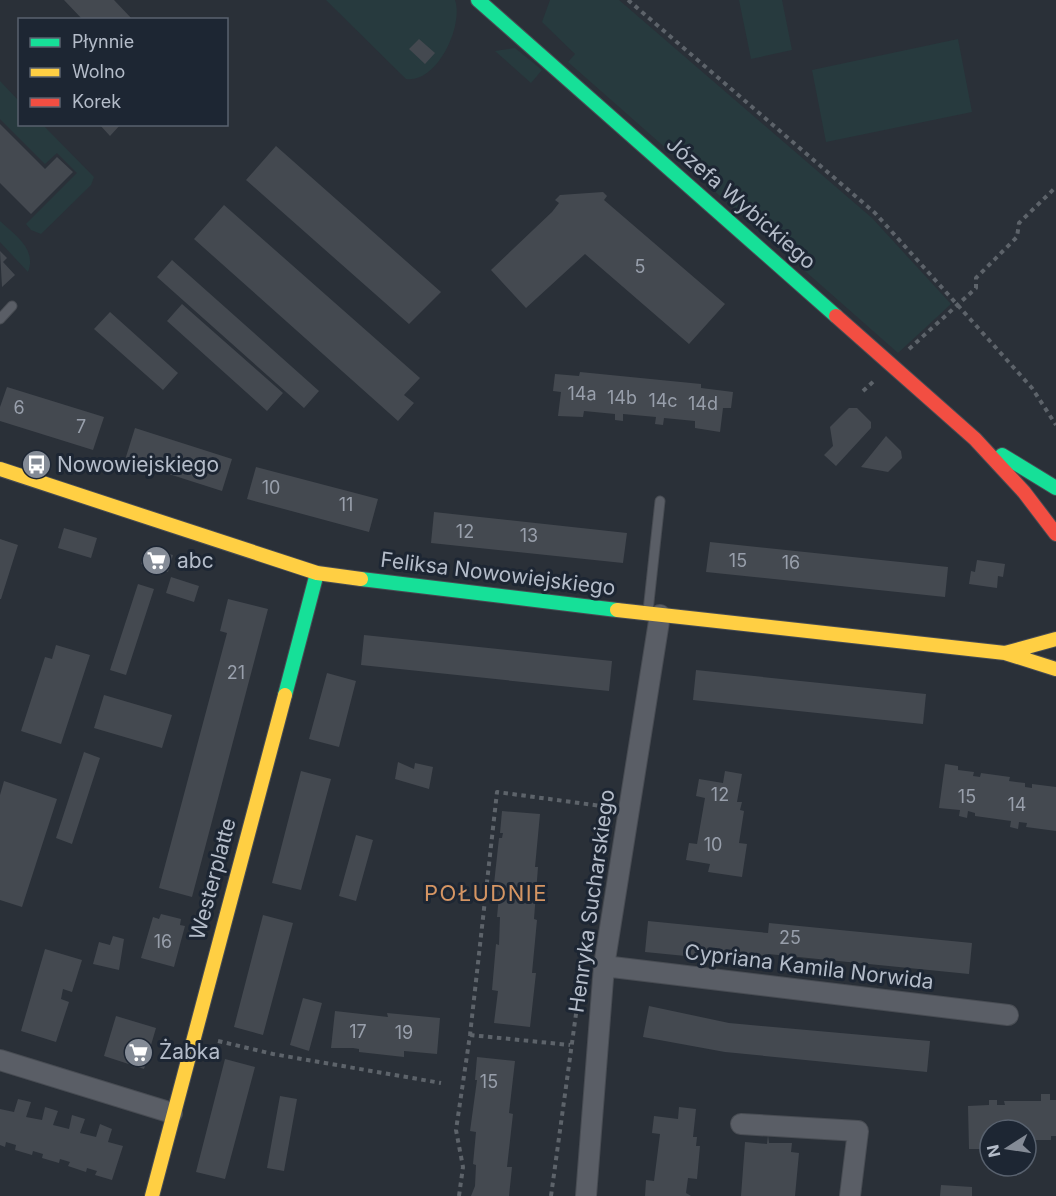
<svg xmlns="http://www.w3.org/2000/svg" width="1056" height="1196" viewBox="0 0 1056 1196" font-family="Inter,sans-serif">
<style>
.green{fill:#273a3e}
.building{fill:#444950}
.lines{fill:none;stroke-linecap:round;stroke-linejoin:round}
.lane-casing{stroke:#484c53;stroke-width:11}
.street-casing{stroke:#484c53;stroke-width:22}
.fast-casing{stroke:#484c53;stroke-width:16}
.slow-casing{stroke:#484c53;stroke-width:16}
.jam-casing{stroke:#484c53;stroke-width:16}
.path{stroke:#5d636a;stroke-width:4;stroke-dasharray:4.5 4.5;stroke-linecap:butt}
.lane{stroke:#5a5e66;stroke-width:9}
.street{stroke:#5a5e66;stroke-width:20}
.fast{stroke:#16e098;stroke-width:14}
.slow{stroke:#ffcf43;stroke-width:14}
.jam{stroke:#f24e42;stroke-width:14}
.labels{text-anchor:middle;stroke-width:6;stroke-linejoin:round;paint-order:stroke}
.number-label{font-size:18px;fill:#989fab}
.street-label{font-size:21px;fill:#b4bcc9;stroke:#1d2633}
.poi-label{font-size:21px;fill:#b4bcc9;stroke:#1d2633;text-anchor:start}
.neighbourhood-label{font-size:22px;letter-spacing:1.5px;fill:#d59563;stroke:#1d2633}
</style>
<rect width="100%" height="100%" fill="#2a3038"/>
<!-- green -->
<path class="green" d="M326,0H455C464,27 436,84 406,79Z
M550,0H619L872,218L951,304L898,353L568,62L575,54L542,22Z
M739,0H782L792,50L751,59Z
M958,39L972,112L826,142L812,70Z
M515,48L542,70L531,83L495,51Z
M0,81L19,101L20,124L43,125L94,177L91,185L41,234L31,230L26,224L77,173L57,153L45,164L0,119Z
M0,221C15,235 37,249 28,272L0,242Z"/>
<!-- building -->
<path class="building" d="M64,0H114L133,20H83Z
M419,39L435,53L425,64L409,49Z
M0,124L45,169L57,157L73,172L31,214L0,183Z
M99,124H121L110,136Z
M276,146L441,292L409,324L246,180Z
M603,192L607,196L604,200L725,304L689,344L585,254L526,308L491,270L552,212L559,203L555,200L560,195Z
M224,205L420,378L404,395L414,403L398,421L194,239Z
M0,251L7,258L3,262L15,275L2,287Z
M172,260L319,391L304,408L157,277Z
M182,304L283,393L267,411L167,321Z
M110,312L178,373L163,390L94,329Z
M580,372L701,384V388L733,392L731,408H723L720,432L695,428V421L664,418L663,425L655,424L656,417L623,414V421L615,420V414L584,411L583,417L558,416L561,392L553,391L555,374L579,376Z
M7,387L104,417L93,450L0,421V407Z
M849,408H857L871,422V428L836,466L824,455L833,446L830,427Z
M135,428L232,459L222,491L125,460Z
M886,436L901,451L902,458L888,472L861,467Z
M256,467L378,499L369,532L247,499Z
M434,512L627,533L623,563L431,543Z
M64,528L97,538L91,558L58,548Z
M0,539L18,545L1,599H0Z
M710,542L948,567L945,597L706,572Z
M150,549L173,555L168,572L141,564L143,557L147,558Z
M977,560L1005,564L1003,577L998,576L997,588L969,584L971,571L975,572Z
M171,577L199,586L194,602L166,593Z
M138,584L154,589L126,675L110,670Z
M228,599L268,609L192,897L159,888L227,633L220,631Z
M364,635L612,661L609,691L361,665Z
M56,645L90,655L61,744L21,731L45,657L52,659Z
M696,670L926,694L923,724L693,700Z
M327,673L356,681L339,747L309,739Z
M104,695L172,715L162,748L94,728Z
M84,752L100,758L72,844L56,838Z
M398,762L414,769L415,763L433,767L429,789L395,779Z
M945,764L958,766V770L974,772L973,776L980,777L981,773L1010,777L1009,781L1025,783V787L1032,788V784L1056,787V831L1026,827L1027,823L1019,822L1018,829L1010,827L1011,821L975,816V813L968,811L967,818L959,816L960,810L939,808Z
M301,771L331,779L301,890L272,883Z
M725,771L742,774L737,802H742L740,810L744,811L739,843L747,844L742,877L708,872L710,864L686,860L689,843L697,844L705,798L696,796L699,779L723,783Z
M4,781L57,799L22,907L0,900V795Z
M502,811L540,814L535,867H538L534,919L537,920L532,973H536L530,1027L494,1023L498,991L492,990L496,944L499,945L500,917H497L500,885L494,884L499,838H502L503,833H500Z
M356,835L373,840L356,901L339,896Z
M161,914L181,919L180,925L185,926L174,967L141,958L153,917L159,919Z
M263,915L293,923L263,1035L234,1027Z
M648,921L768,933L769,923L972,943L969,974L768,954L767,964L645,952Z
M113,936L124,939L119,970L93,964L99,942L110,945Z
M45,949L82,960L72,992L63,989L61,999L69,1002L56,1042L21,1031Z
M303,998L322,1003L309,1051L290,1045Z
M649,1006L729,1023L930,1041L927,1072L725,1052L643,1037Z
M335,1011L388,1017L387,1013L440,1018L437,1054L404,1051V1057L359,1052V1049L353,1048H331Z
M116,1016L156,1028L144,1069L104,1056Z
M477,1057L515,1061L509,1113L513,1114L507,1167H512L509,1196H471L475,1186L476,1165L473,1164L476,1132L470,1131L477,1080H475Z
M225,1059L255,1067L225,1179L196,1172Z
M1041,1094H1050V1100H1056V1136H1051V1140H1034V1144H1026V1130H990V1145H982V1149H969L968,1106L989,1105V1100H997V1105H1005L1004,1101H1041Z
M280,1096L297,1099L284,1171L267,1168Z
M18,1099L31,1102L26,1117L42,1120L45,1107L58,1111L53,1125L69,1129L72,1115L85,1119L80,1133L96,1137L100,1124L112,1129L108,1142L123,1146L112,1180L95,1175L97,1171L87,1168L86,1172L68,1166L70,1162L60,1159L59,1163L42,1158L43,1154L33,1151L32,1155L15,1150L16,1145L6,1142L5,1147L0,1145V1109L14,1112Z
M679,1107L696,1109L693,1137H697L696,1146H700L697,1179L688,1178L686,1193L691,1196H645L646,1180L654,1181L660,1134L652,1133L654,1116L678,1119Z
M768,1135L769,1143H792L791,1152L799,1153L795,1196H741L745,1142L767,1144Z
M941,1185L972,1187V1196H940Z"/>
<g class="lines">
<defs>
<path id="lane" d="M0,319L12,306
M648,611L660,501"/>
<path id="street" d="M604,966L1008,1015
M0,1060L172,1113
M741,1124L858,1131L850,1196
M586,1196L604,966L660,615"/>
<path id="fast" d="M478,0L836,316
M1002,455L1056,488
M361,579L617,610
M285,695L317,573"/>
<path id="slow" d="M0,469L317,573L361,579
M617,610L1005,653L1056,669
M1005,653L1056,639
M152,1196L285,695"/>
<path id="jam" d="M836,316L975,439L1024,492L1056,534"/>
</defs>
<!-- lane casing -->
<use href="#lane" class="lane-casing"/>
<!-- street casing -->
<use href="#street" class="street-casing"/>
<!-- fast casing -->
<use href="#fast" class="fast-casing"/>
<!-- slow casing -->
<use href="#slow" class="slow-casing"/>
<!-- jam casing -->
<use href="#jam" class="jam-casing"/>
<!-- path -->
<path class="path" d="M628,0L875,213L1032,388L1056,425
M909,349L976,288V278L1017,237L1019,223L1056,187
M863,391L875,380
M470,1035L570,1045
M218,1041L273,1054L441,1083
M459,1196L463,1167L456,1130L470,1035L497,792L609,807
M551,1196L579,992"/>
<!-- lane -->
<use href="#lane" class="lane"/>
<!-- street -->
<use href="#street" class="street"/>
<!-- fast -->
<use href="#fast" class="fast"/>
<!-- slow -->
<use href="#slow" class="slow"/>
<!-- jam -->
<use href="#jam" class="jam"/>
</g>
<!-- icons -->
<defs>
<symbol id="bus-disc" viewBox="-11 -11 22 22"><circle r="9.5" fill="#848b96" stroke="#1d2633"/><path d="M-5-6H5V4H4V6H2V4H-2V6H-4V4H-5ZM-3.5-4V0h7V-4ZM-3.5 1.2v1.5H-2V1.2ZM2 1.2v1.5H3.5V1.2Z" fill="#fff"/></symbol>
<symbol id="supermarket-disc" viewBox="-11 -11 22 22"><circle r="9.5" fill="#848b96" stroke="#1d2633"/><path d="M-6-5.5h2.5l.6 2H6L4.5 2H-2.5L-4.4-4H-6ZM-1.5 3.2a1.3 1.3 0 1 0 .1 0ZM3 3.2a1.3 1.3 0 1 0 .1 0Z" fill="#fff"/></symbol>
</defs>
<g fill-rule="evenodd">
<use href="#bus-disc" x="20" y="448" width="33" height="33"/>
<use href="#supermarket-disc" x="140" y="544" width="33" height="33"/>
<use href="#supermarket-disc" x="122" y="1036" width="33" height="33"/>
</g>
<g class="labels">
<!-- number labels -->
<g class="number-label">
<text x="640" y="273">5</text>
<text x="582" y="400">14a</text>
<text x="622" y="404">14b</text>
<text x="663" y="407">14c</text>
<text x="703" y="410">14d</text>
<text x="19" y="414">6</text>
<text x="81" y="433">7</text>
<text x="271" y="494">10</text>
<text x="346" y="511">11</text>
<text x="465" y="538">12</text>
<text x="529" y="542">13</text>
<text x="738" y="567">15</text>
<text x="791" y="569">16</text>
<text x="236" y="679">21</text>
<text x="720" y="801">12</text>
<text x="967" y="803">15</text>
<text x="1017" y="811">14</text>
<text x="713" y="851">10</text>
<text x="790" y="944">25</text>
<text x="163" y="948">16</text>
<text x="358" y="1038">17</text>
<text x="404" y="1039">19</text>
<text x="489" y="1088">15</text>
</g>
<!-- street labels -->
<g class="street-label">
<text transform="translate(741 203) rotate(41)" y="7">Józefa Wybickiego</text>
<text transform="translate(498 574) rotate(7)" y="7">Feliksa Nowowiejskiego</text>
<text transform="translate(213 879) rotate(-75)" y="7">Westerplatte</text>
<text transform="translate(592 901) rotate(-82)" y="7">Henryka Sucharskiego</text>
<text transform="translate(809 967) rotate(7)" y="7">Cypriana Kamila Norwida</text>
</g>
<!-- poi labels -->
<g class="poi-label">
<text x="57" y="472">Nowowiejskiego</text>
<text x="177" y="568">abc</text>
<text x="159" y="1059">Żabka</text>
</g>
<!-- neighbourhood labels -->
<g class="neighbourhood-label">
<text x="486" y="901">POŁUDNIE</text>
</g>
</g>
<!-- legend -->
<rect x="18" y="18" width="210" height="108" fill="#1d2633" stroke="#59626f" stroke-width="1.5"/>
<rect x="30" y="38" width="30" height="9" fill="#16e098" stroke="#59626f" stroke-width="1.5"/>
<text x="72" y="48" font-size="18" fill="#b4bcc9">Płynnie</text>
<rect x="30" y="68" width="30" height="9" fill="#ffcf43" stroke="#59626f" stroke-width="1.5"/>
<text x="72" y="78" font-size="18" fill="#b4bcc9">Wolno</text>
<rect x="30" y="98" width="30" height="9" fill="#f24e42" stroke="#59626f" stroke-width="1.5"/>
<text x="72" y="108" font-size="18" fill="#b4bcc9">Korek</text>
<!-- north arrow -->
<g transform="translate(1008 1148) rotate(258)"><circle r="28" fill="#1d2633" stroke="#59626f" stroke-width="1.5"/>
<path d="M0-4.5L10 22L0 15L-10 22Z" fill="#848b96"/>
<text y="-9" font-size="16" font-weight="bold" text-anchor="middle" fill="#b4bcc9">N</text>
</g>
</svg>
